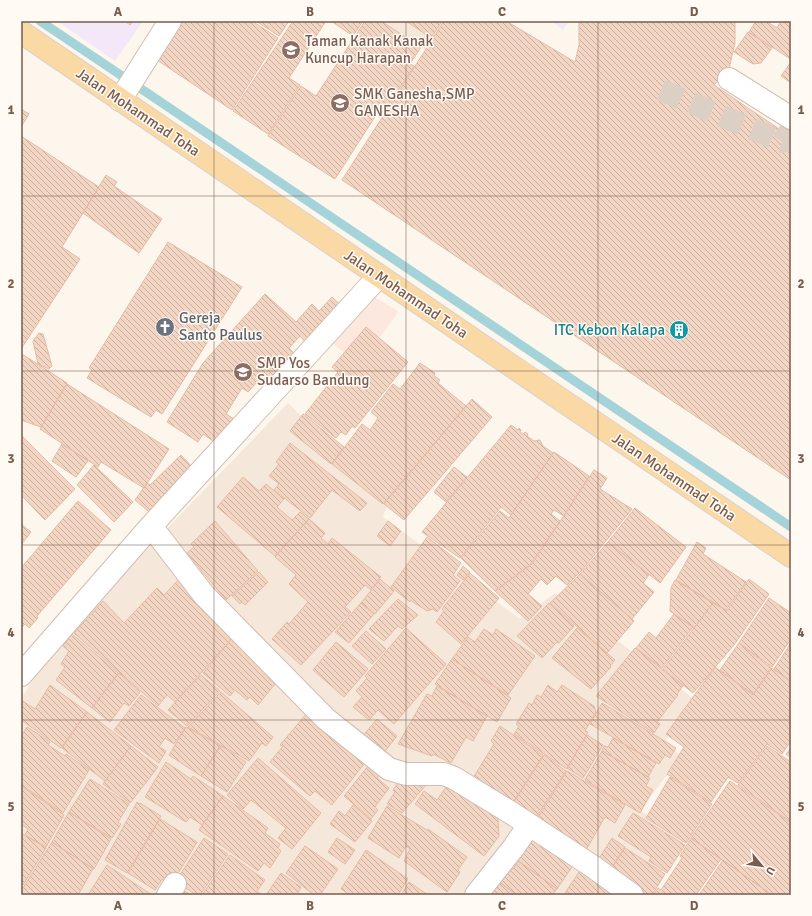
<svg xmlns="http://www.w3.org/2000/svg" width="812" height="916" viewBox="0 0 812 916" font-family="Signika,sans-serif">
<style>
.residential{fill:#f5e8da}
.commercial{fill:#fde8e0}
.education{fill:#f3e8fa}
.lines{fill:none;stroke-linecap:round;stroke-linejoin:round}
.stream{stroke:#a5d3da;stroke-width:9}
.building{fill:url(#building-back-hatch);stroke:#e6bba3}
.minor-tunnel{stroke:#dcd0c4;stroke-width:22;stroke-dasharray:22 11;stroke-linecap:butt}
.minor-casing{stroke:#d1beb0;stroke-width:24}
.major-casing{stroke:#dad1cd;stroke-width:24}
.minor{stroke:#fff;stroke-width:22}
.major{stroke:#fbd9a5;stroke-width:22}
.grid{fill:none;stroke:#7a5c4d;stroke-width:1;stroke-opacity:0.55}
.labels{text-anchor:middle;stroke-width:3;stroke-linejoin:round;paint-order:stroke}
.education-label{font-size:15px;fill:#785e54;stroke:#fffaf3;text-anchor:start}
.street-label{font-size:15px;fill:#7a5c4d;stroke:#fffaf3}
.worship-label{font-size:15px;fill:#5b616d;stroke:#fffaf3;text-anchor:start}
.culture-label{font-size:15px;fill:#0d838f;stroke:#fffaf3;text-anchor:end}
.neatline{fill:none;stroke:#7a5c4d;stroke-width:1.5}
.grid-label{font-size:13px;text-anchor:middle;font-weight:bold;fill:#7a5c4d}
</style>
<defs>
<pattern id="building-back-hatch" width="6" height="6" patternUnits="userSpaceOnUse"><rect width="6" height="6" fill="#f3d5c3"/><path d="M-1 5l2 2M0 0l6 6M5-1l2 2" fill="none" stroke="#cab0a1"/></pattern>
</defs>
<rect width="100%" height="100%" fill="#fdf6ec"/>
<!-- residential -->
<path class="residential" d="M382,21H447L427,51Z
M288,403L389,501L383,517L520,619L555,593L698,702L666,740L681,757L640,810L684,842L644,895H21V699L53,647Z"/>
<!-- commercial -->
<path class="commercial" d="M371,295L398,311L397,314L360,365L331,342Z"/>
<!-- education -->
<path class="education" d="M57,21H143L115,61Z
M551,21H569L563,30Z"/>
<g class="lines">
<!-- stream -->
<path class="stream" d="M40,21L125,78
M137,86L791,527"/>
</g>
<!-- building -->
<path class="building" d="M125,21H133L130,25Z
M184,21H252L278,38L232,110L157,60L181,22Z
M256,21H289L279,36Z
M293,21H326L289,78L300,85L268,134L233,111Z
M331,21H363L353,36Z
M365,21H381L421,47L410,64L414,66L384,112L380,109L335,179L268,136L301,86L316,96Z
M406,21H442L431,38Z
M444,21H506L575,62L579,45V21H735V43L729,69L714,85L791,137V480L342,180Z
M756,21H766L777,28L781,21H791V55L789,58L749,32Z
M748,32L772,48L761,63L753,64L734,52Z
M791,62V83L781,76Z
M21,109L29,114L21,127Z
M21,136L99,187L62,247L80,259L21,349Z
M106,175L117,182L114,186L162,219L139,253L83,213Z
M168,242L242,287L162,414L156,410L151,417L87,378L92,370L89,368Z
M265,294L296,322L312,304L319,311L332,297L345,309L310,347L300,336L289,348L296,356L268,391L258,381L248,392L242,388L226,414L237,421L216,443L203,434L198,442L167,422L203,363Z
M366,327L408,362L355,428L352,426L346,435L341,432L336,438L305,414L338,372L332,367Z
M39,333L43,334L52,366L49,369L38,364L33,341Z
M22,354L67,383L41,427L21,420V355Z
M420,363L435,373L434,376L440,380L438,383L466,406L383,504L332,464L362,424L370,430L378,418L371,412L393,384L400,389Z
M67,384L169,449L144,488L101,462L98,467L40,429Z
M472,399L492,417L404,520L384,504Z
M303,414L344,447L331,464L290,431Z
M511,425L518,430L519,428L521,430L520,432L523,434L525,432L528,434L527,436L534,441L540,440L543,446L553,453L511,515L501,507L460,558L422,532Z
M21,435L75,489L45,520L21,495Z
M290,443L367,503L360,511L332,490L310,518L274,490L279,484L269,476L279,464L276,462Z
M62,444L88,461L76,477L52,461Z
M554,452L589,476L564,516L554,510L551,514L560,521L530,565L495,591L461,558L500,511L509,518Z
M181,455L193,468L149,512L135,500L147,483L150,485Z
M94,465L133,502L114,522L77,485Z
M454,467L467,477L446,502L434,492Z
M594,470L607,478L600,489L632,509L582,570L567,585L556,576L547,585L541,579L528,594L542,606L528,621L495,591L532,564Z
M243,477L259,491L266,484L284,499L277,507L292,520L300,512L309,519L275,556L217,507Z
M78,501L111,530L37,616L38,618L29,628L25,624L21,628V568Z
M635,508L686,547L660,583L608,542Z
M309,519L325,533L321,538L328,544L332,538L381,577L371,590L365,585L345,607L351,612L301,665L272,639L287,622L289,624L308,602L289,584L296,575L275,557Z
M215,521L258,571L226,600L187,553L194,547L191,544Z
M388,521L401,531L390,546L377,536Z
M21,524L31,532L21,545Z
M427,537L461,563L453,575L460,581L437,612L433,609L427,611L410,600V602L391,587Z
M608,542L649,575L643,583L654,592L632,619L580,574Z
M697,542L706,548L703,554L746,582L726,610L676,580Z
M463,566L470,572L463,580L457,575Z
M186,572L236,634L175,702L167,695L158,706L74,633L103,601L124,623L157,588L164,595Z
M259,572L268,582L245,605L242,602L240,604L232,596Z
M470,573L499,598L461,644L436,622L444,611L442,609Z
M580,574L634,621L607,653L550,603Z
M380,579L394,591L375,614L361,603Z
M749,579L769,594L734,645L693,693L663,669L713,603L727,611Z
M675,580L713,603L694,628L670,611L671,588Z
M769,598L791,613V639L772,667L739,643Z
M398,599L418,615L402,629L398,626L384,641L369,629Z
M361,603L374,614L349,643L335,632Z
M549,603L574,626L559,643L557,642L542,658L517,636Z
M674,614L693,627L662,668L636,648L649,632L656,638Z
M406,628L446,664L394,724L378,710L369,720L353,707L362,697L356,691L367,678L365,676Z
M577,628L615,660L610,666L611,667L591,689L552,658Z
M484,629L493,635L496,629L535,656L508,695L452,659L468,637L475,642Z
M366,631L386,649L372,664L352,646Z
M72,634L118,673L92,708L56,680L65,667L61,664L69,651L63,646Z
M235,635L270,675L268,678L275,684L258,705L250,697L247,700L235,690L230,696L203,673Z
M336,642L368,669L344,697L313,670Z
M739,643L771,668L753,694L720,670Z
M791,643V681L774,669Z
M635,648L683,686L677,694L678,695L657,722L660,724L654,733L596,696Z
M452,659L511,698L497,722L435,684Z
M715,667L753,695L772,668L791,682V741L782,754L767,744L738,783L728,777L711,802L667,774L684,747L666,734Z
M119,673L140,692L129,706L124,703L110,722L92,708Z
M201,675L220,691L187,726L168,710Z
M50,685L87,712L61,748L21,720V700L35,709Z
M548,685L557,692L562,685L594,706L596,712L585,731L588,732L567,769L514,734L519,726L516,724L529,703L532,705L537,695L541,697Z
M437,686L487,716L473,741L466,737L451,763L433,754L432,756L398,744L427,694L432,696Z
M221,692L273,737L266,746L262,743L249,761L188,727Z
M141,695L185,728L174,744L165,738L159,747L166,751L159,763L114,730Z
M602,703L676,748L670,758L665,755L659,764L590,724Z
M87,712L131,746L105,781L62,748Z
M308,712L368,759L332,805L315,791L310,796L270,762L283,746L280,745Z
M377,719L397,736L382,755L361,738Z
M500,726L543,755L512,804L473,778L494,744L491,741Z
M27,727L50,742L48,745L65,756L66,754L89,770L63,813L21,785V736Z
M186,727L220,746L201,776L169,755Z
M587,735L603,745L583,778L567,768Z
M613,738L656,763L648,777L602,751L604,746L608,747Z
M131,746L158,767L130,803L103,784Z
M221,746L246,762L227,792L201,776Z
M767,746L791,762V822L738,785Z
M791,748V758L786,754Z
M602,751L650,778L646,786L653,790L640,813L585,780Z
M544,755L566,771L534,821L512,805Z
M258,758L321,813L292,849L278,838L286,828L251,800L243,809L227,795Z
M372,761L383,770L377,778L389,788L375,807L378,810L371,819L344,796Z
M166,762L191,779L193,776L223,796L202,825L190,817L186,822L145,797Z
M567,771L625,805L615,823L605,817L586,850L535,822Z
M402,777L426,785L402,813L387,804L395,792L393,790Z
M670,777L712,804L686,843L646,818Z
M90,779L129,804L118,822L121,824L112,838L69,812Z
M730,781L791,823V895H772L691,838Z
M449,783L498,819L499,836L484,856L415,804L424,791L437,800Z
M21,786L64,815L46,847L25,835L28,829L21,824Z
M223,796L268,828L265,833L280,844L278,848L281,851L270,868L264,863L258,871L199,830Z
M137,802L139,804L140,803L161,816L127,873L105,860Z
M353,805L372,821L355,842L330,824L339,811L345,816Z
M387,806L427,830L428,829L467,857L458,870L460,872L447,892L404,861L410,849L406,846L399,858L368,838Z
M69,812L111,839L94,869L52,842Z
M633,813L685,845L667,873L649,861L651,857L618,836Z
M160,819L197,842L171,885L162,879L155,890L128,873Z
M536,832L576,861L557,889L517,860Z
M21,833L46,848L23,885L21,883Z
M204,838L228,854L200,895H196L176,881Z
M337,838L355,850L345,864L328,852Z
M612,838L625,847L609,872L596,863Z
M691,838L721,859L696,895H653L658,888L661,890L682,858L680,856Z
M52,842L93,869L78,895H47L43,892L41,895H21V891Z
M305,846L338,869L320,895H314L286,873Z
M625,848L665,874L652,895H647L609,872Z
M366,850L408,879L398,895H350L341,889Z
M230,855L265,880L257,891L261,894L260,895H202Z
M723,860L772,895H699Z
M518,861L557,889L552,895H517L499,882L507,871L513,869Z
M107,865L152,895H88Z
M583,866L625,895H568L565,893Z
M281,873L301,887L297,895H266Z
M409,882L428,895H401Z
M500,882L516,895H478L487,883L495,889Z
M178,887L191,895H173Z"/>
<g class="lines">
<!-- minor-tunnel -->
<path class="minor-tunnel" d="M661,90L783,142L791,129"/>
<defs>
<path id="minor" d="M729,79L791,118
M120,100L170,21
M151,526L204,595L326,719L389,769L406,774H444L454,778L513,814L592,866L632,895
M21,675L151,526L379,276
M168,895L175,884
M476,895L514,847L529,825"/>
<path id="major" d="M21,32L791,556"/>
</defs>
<!-- minor casing -->
<use href="#minor" class="minor-casing"/>
<!-- major casing -->
<use href="#major" class="major-casing"/>
<!-- minor -->
<use href="#minor" class="minor"/>
<!-- major -->
<use href="#major" class="major"/>
</g>
<!-- grid -->
<path class="grid" d="M214,21V895M406,21V895M598,21V895M21,196H791M21,371H791M21,545H791M21,720H791"/>
<!-- icons -->
<defs>
<symbol id="school-disc" viewBox="-11 -11 22 22"><circle r="9.5" fill="#8d6e63" stroke="#fffaf3"/><path d="M0-5L7-2L0 1L-7-2ZM-4 1L0 2.5L4 1V4Q0 6-4 4Z" fill="#fff"/></symbol>
<symbol id="church-disc" viewBox="-11 -11 22 22"><circle r="9.5" fill="#6b7280" stroke="#fffaf3"/><path d="M-1.2-6h2.4v3.5h3.3v2.4h-3.3V6h-2.4V-.1h-3.3v-2.4h3.3Z" fill="#fff"/></symbol>
<symbol id="building-disc" viewBox="-11 -11 22 22"><circle r="9.5" fill="#0f9aa8" stroke="#fffaf3"/><path d="M-4-6H4V6H1V3H-1V6H-4ZM-2.5-4.3h1.7v1.8h-1.7ZM.8-4.3h1.7v1.8H.8ZM-2.5-1h1.7V.8h-1.7ZM.8-1h1.7V.8H.8Z" fill="#fff"/></symbol>
</defs>
<g fill-rule="evenodd">
<use href="#school-disc" x="280" y="39" width="22" height="22"/>
<use href="#school-disc" x="329" y="92" width="22" height="22"/>
<use href="#church-disc" x="154" y="316" width="22" height="22"/>
<use href="#building-disc" x="668" y="319" width="22" height="22"/>
<use href="#school-disc" x="232" y="361" width="22" height="22"/>
</g>
<g class="labels">
<!-- education labels -->
<g class="education-label">
<text x="305" y="46">Taman Kanak Kanak<tspan x="305" dy="17">Kuncup Harapan</tspan></text>
<text x="354" y="99">SMK Ganesha,SMP<tspan x="354" dy="17">GANESHA</tspan></text>
<text x="257" y="368">SMP Yos<tspan x="257" dy="17">Sudarso Bandung</tspan></text>
</g>
<!-- street labels -->
<g class="street-label">
<text transform="translate(138 112) rotate(34)" y="5">Jalan Mohammad Toha</text>
<text transform="translate(406 294) rotate(34)" y="5">Jalan Mohammad Toha</text>
<text transform="translate(674 477) rotate(34)" y="5">Jalan Mohammad Toha</text>
</g>
<!-- worship labels -->
<g class="worship-label">
<text x="179" y="323">Gereja<tspan x="179" dy="17">Santo Paulus</tspan></text>
</g>
<!-- culture labels -->
<g class="culture-label">
<text x="665" y="335">ITC Kebon Kalapa</text>
</g>
</g>
<!-- border -->
<rect width="812" height="916" fill="none" stroke="#fffaf3" stroke-width="44"/>
<!-- north arrow -->
<g transform="translate(762 866) rotate(119)" stroke="#fffaf3" stroke-width="3" paint-order="stroke">
<path d="M0-3L7 15L0 10L-7 15Z" fill="#7a5c4d"/>
<text y="-6" font-size="11" font-weight="bold" text-anchor="middle" fill="#7a5c4d">U</text>
</g>
<rect x="22" y="22" width="768" height="872" class="neatline"/>
<g class="grid-label">
<text x="118" y="16">A</text>
<text x="310" y="16">B</text>
<text x="502" y="16">C</text>
<text x="694" y="16">D</text>
<text x="11" y="114">1</text>
<text x="801" y="114">1</text>
<text x="11" y="288">2</text>
<text x="801" y="288">2</text>
<text x="11" y="463">3</text>
<text x="801" y="463">3</text>
<text x="11" y="637">4</text>
<text x="801" y="637">4</text>
<text x="11" y="811">5</text>
<text x="801" y="811">5</text>
<text x="118" y="910">A</text>
<text x="310" y="910">B</text>
<text x="502" y="910">C</text>
<text x="694" y="910">D</text>
</g>
</svg>
